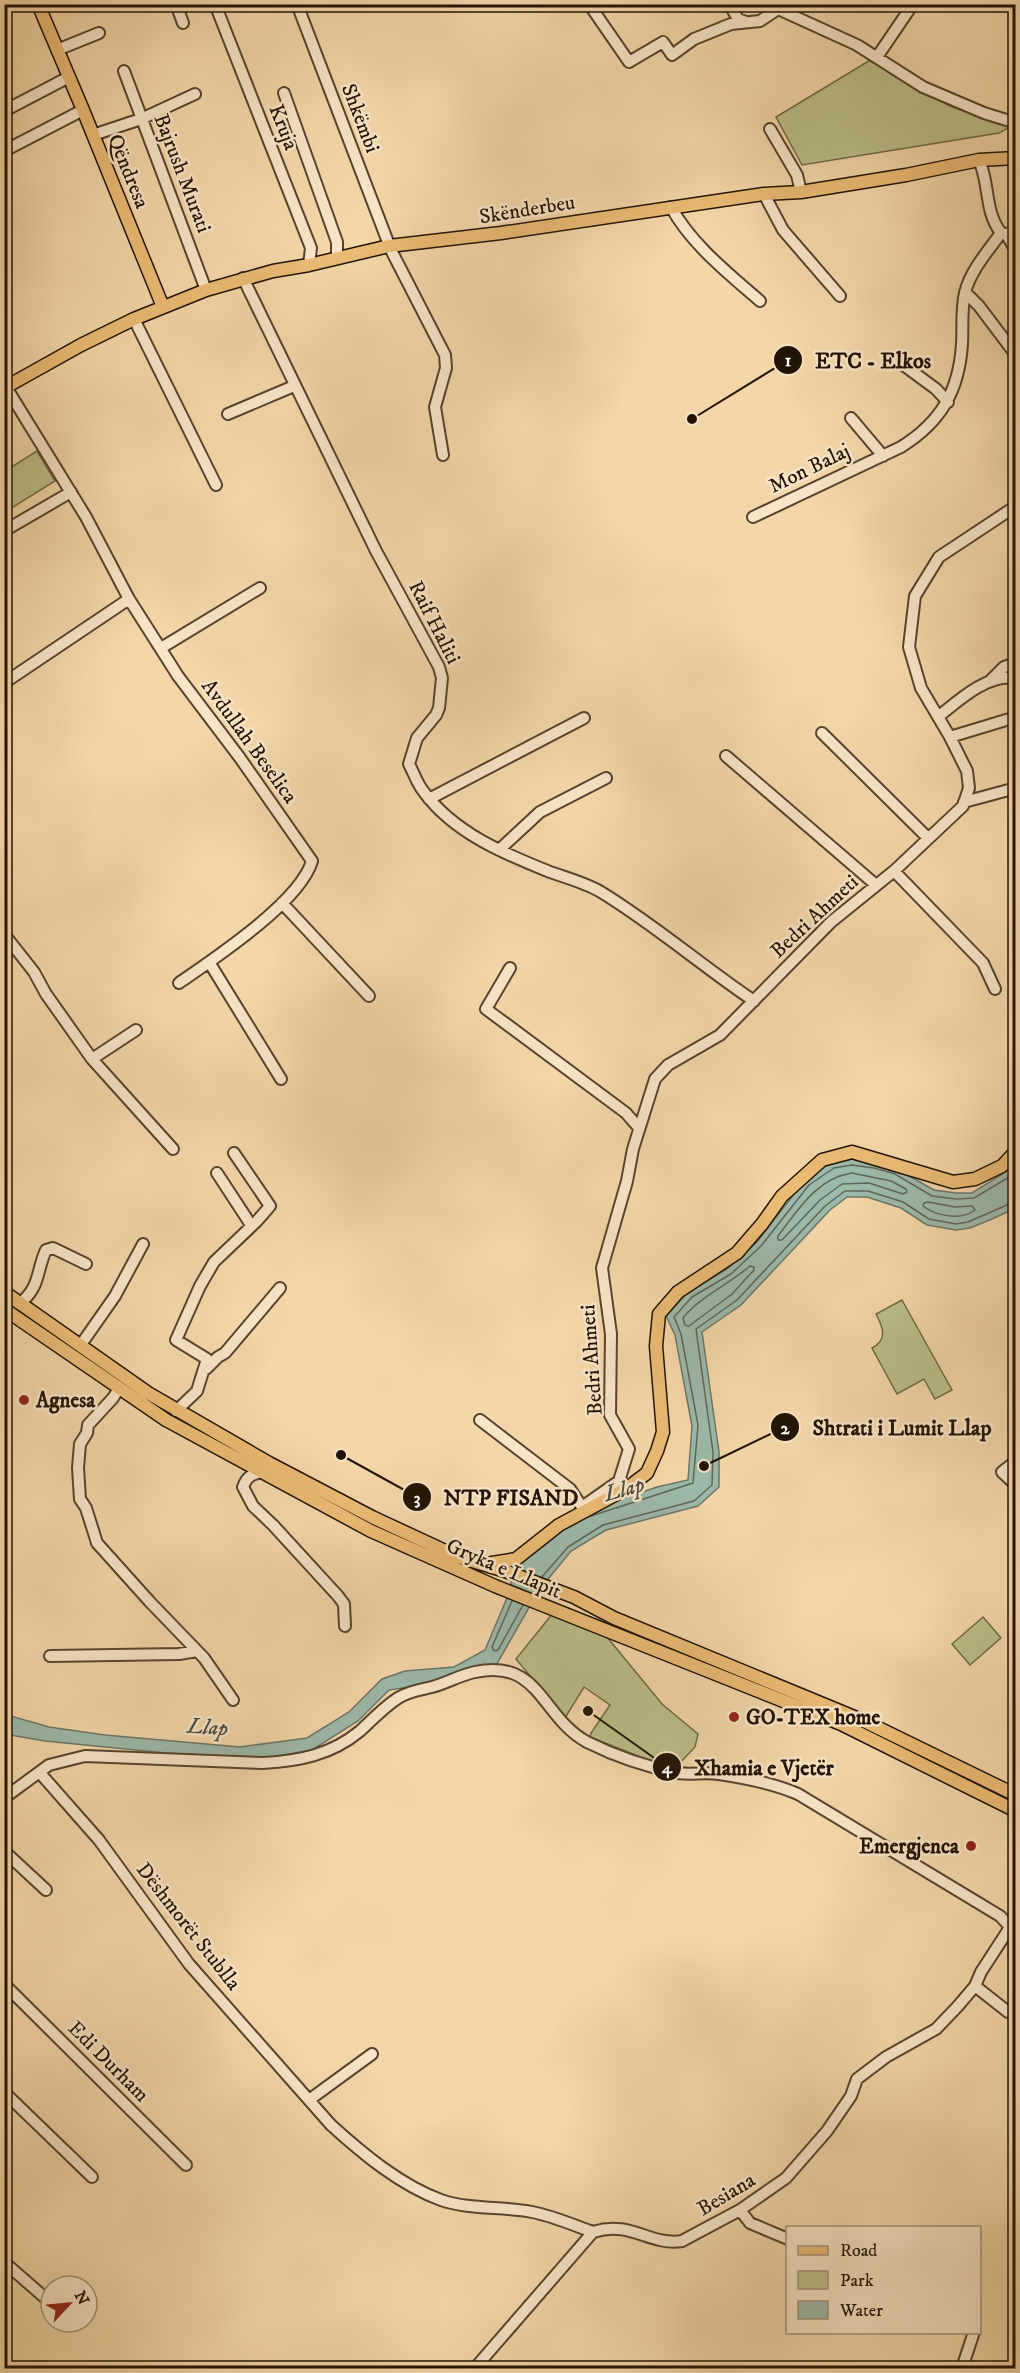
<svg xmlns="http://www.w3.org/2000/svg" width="1020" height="2373" viewBox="0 0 1020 2373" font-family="'IM FELL DW Pica',serif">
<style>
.green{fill:#bbbe88;stroke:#6e6946;stroke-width:1.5}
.water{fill:#9cb9aa;stroke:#6b7768;stroke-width:1.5}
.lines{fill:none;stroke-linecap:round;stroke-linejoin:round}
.shore{stroke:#5e6658;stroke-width:1.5}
.minor-casing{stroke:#56442e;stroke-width:14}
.major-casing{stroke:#211405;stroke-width:15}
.minor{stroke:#f8e4c6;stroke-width:10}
.major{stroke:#eabb74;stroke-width:12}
.poi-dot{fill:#8f2418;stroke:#f8e4c6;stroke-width:2}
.labels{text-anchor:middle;stroke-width:5;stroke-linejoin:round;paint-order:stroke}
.street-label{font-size:21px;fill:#211405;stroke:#f8e4c6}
.poi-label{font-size:21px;font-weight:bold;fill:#211405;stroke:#f8e4c6;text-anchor:start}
.water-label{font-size:22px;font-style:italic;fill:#4c4e3f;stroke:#f8e4c6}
.leader{fill:none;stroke:#211405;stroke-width:2}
.callout-dot{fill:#211405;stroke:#f8e4c6;stroke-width:2}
.mark-label{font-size:18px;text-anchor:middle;font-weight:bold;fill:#fff}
.callout-label{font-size:22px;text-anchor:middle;font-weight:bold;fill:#211405;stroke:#f8e4c6;stroke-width:5;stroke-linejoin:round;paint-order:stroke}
</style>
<rect width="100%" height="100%" fill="#f4d6a8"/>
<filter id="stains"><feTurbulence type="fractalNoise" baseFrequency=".00333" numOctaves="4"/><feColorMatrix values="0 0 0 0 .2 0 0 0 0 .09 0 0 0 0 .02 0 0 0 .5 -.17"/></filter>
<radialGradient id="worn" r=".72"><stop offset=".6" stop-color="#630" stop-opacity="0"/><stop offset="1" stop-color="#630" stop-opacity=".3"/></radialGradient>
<!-- green -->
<path class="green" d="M872,59L899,78L950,106L1010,127L999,133L802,165L776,117Z
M37,451L55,481L5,512V471Z
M902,1300L952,1390L935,1399L924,1379L897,1394L872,1348C888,1340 883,1327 876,1314Z
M553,1613L602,1631L662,1704L698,1734L695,1747L677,1766L661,1765L590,1737L591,1733L610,1705L584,1687L565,1718L516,1659Z
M983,1617L1001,1638L970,1665L952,1644Z"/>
<!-- water -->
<path class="water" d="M852,1159L897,1169L934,1190L956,1193H972L1015,1166V1205L1007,1212L992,1219L970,1228L956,1230L927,1225L901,1208L867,1197H847L830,1210L741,1305L702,1332L719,1452V1487L698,1506L606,1530L571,1551L539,1590L494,1669L481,1677L389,1690L358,1721L312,1750L276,1757H238L166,1753L45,1741L5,1734L4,1726L11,1716L49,1727L105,1735L240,1747L307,1738L349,1712L382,1679L405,1671L454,1667L485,1650L507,1598L515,1569L552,1532L587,1511L657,1487L688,1480L692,1426L675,1335L666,1316L688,1292L727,1269L757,1242L805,1180L832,1162Z"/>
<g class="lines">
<!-- shore -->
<path class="shore" d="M852,1173L891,1181L906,1189L907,1192L903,1194L869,1183L842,1184L820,1200L782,1240H778V1236C798,1210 817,1178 852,1173Z
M928,1202L955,1207L972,1206L975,1210C961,1221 936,1216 923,1206L924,1203Z
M750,1266L754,1267V1270L732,1294L689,1326L685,1325L683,1318C701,1296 728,1285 750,1266Z
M591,1516L693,1483L698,1425L681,1334L674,1317L692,1297L731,1274L761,1246L809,1185L834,1168L852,1165L874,1168L895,1174L932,1196L956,1199L974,1198L1016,1173
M542,1577L568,1547L603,1525L694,1501L712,1485L713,1452L696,1329L737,1300L825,1206L845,1191H868L903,1202L929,1219L956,1224L968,1222L1016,1201
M512,1601L492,1647L494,1651L498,1650L523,1605"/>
<defs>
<path id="minor" d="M176,4L183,23
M215,4L311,248L309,265
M297,4L391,250L445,355L446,368L435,407L443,455
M729,4L738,19L746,22
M775,4L778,9L857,45L923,87L984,113L1016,123
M591,7L629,62L663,42L672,55L694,39L731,24L760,21L778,9
M57,50L99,33
M877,57L911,7
M124,71L206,290
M284,93L337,242V258
M4,111L69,77
M770,129L797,175L801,192
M93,135L141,119L195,94
M4,151L83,110
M979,160C990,184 984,211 1001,233L1016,235
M764,194L783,230L840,296
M671,207C691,244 729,274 760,301
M1007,235L1016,251
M243,278L376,551L439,667L442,678L439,708L436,715L417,738L409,764C414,773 417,784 424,792C454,833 505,854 550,872C567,878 586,883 601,892C655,925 702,966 754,1001
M965,292L979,306L1016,355
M134,319L216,485
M898,361L936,389L948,402
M6,387L86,517L129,599L178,676L240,758L312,861C300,902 215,958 179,983
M228,414L294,386
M851,418L883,456
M753,517L901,447C941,422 959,391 962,344C963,328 961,309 965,293C970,271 988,251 1001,233
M4,531L71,492
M161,648L260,588
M990,681L1004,667L1016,663
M4,683L129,599
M938,717C959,700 986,674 1016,678
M822,733L928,838
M950,737L1016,717
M726,756L876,885
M429,799L584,718
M964,802L1016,788
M499,850L540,812L606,778
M894,871L983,963L995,989
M282,903L369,996
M4,934L34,972L46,994L92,1059L173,1149
M209,962L281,1079
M510,968L486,1009L626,1113L639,1128
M92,1059L136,1030
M217,1173L251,1225
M19,1304C41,1287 36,1271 46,1250L53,1248L86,1264
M80,1346L115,1296L143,1244
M206,1369L218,1357L225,1353L280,1288
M119,1388L113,1398L88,1425L87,1433L80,1444L78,1468L80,1499L86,1508L97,1543L150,1602L204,1658L233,1700
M176,1411L197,1391L207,1359L176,1340L200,1286L214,1262L257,1221L270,1206L234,1153
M480,1420L570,1489L582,1507L619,1481L629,1449L610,1415L611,1334L602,1268L627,1181L633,1149L655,1079L668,1065L720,1035L831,922L894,871L963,806L969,788L967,771L950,737L921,688L909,647L915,596L939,557L1016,506
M1016,1461L1002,1472L1016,1485
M262,1472C252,1474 247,1476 243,1487L253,1506L273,1525L338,1596L344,1604L345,1626
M50,1656L179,1654L197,1651
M40,1773L99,1840L189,1964L331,2125C363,2154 400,2185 441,2200C470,2210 502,2206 532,2212C553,2216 573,2225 593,2232
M4,1798L49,1765L85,1756L263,1763C299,1761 331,1755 360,1731C372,1720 384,1707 398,1698C409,1691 420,1690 432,1687C447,1683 460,1675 475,1672C540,1658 541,1717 587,1742C615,1756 647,1767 678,1773C691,1775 705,1772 719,1774C746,1778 773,1783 798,1794L1000,1916L1016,1933
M4,1851L46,1890
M4,1984L186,2165
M975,1986L1008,2012
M4,2092L92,2177
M309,2100L372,2054
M740,2210L750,2223L788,2239
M4,2262L51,2303
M475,2368L593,2232C632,2220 649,2246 682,2241L740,2210L786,2178L827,2131L851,2096L857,2079L886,2057L936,2029L958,2006L975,1986L981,1972L1016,1918
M962,2368L974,2332"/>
<path id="major" d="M38,4L83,110L163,307
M4,388L81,345L134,319L206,290L273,271L309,265L389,246L501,233L764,194L801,192L906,175L979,160L1016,158
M4,1292L148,1393L269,1463L372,1517L456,1556L505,1571L574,1597L614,1618L864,1721L1016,1795
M4,1309L166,1420L371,1531L495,1586L841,1724L1016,1811
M492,1563L516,1559L559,1525L626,1489L647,1473L657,1451L663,1432L656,1346L659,1314L678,1292L737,1253L762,1224L782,1196L822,1160L852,1152L953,1182L975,1179L1002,1166L1016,1151"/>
</defs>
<!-- minor casing -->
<use href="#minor" class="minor-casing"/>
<!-- major casing -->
<use href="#major" class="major-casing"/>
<!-- minor -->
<use href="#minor" class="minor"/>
<!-- major -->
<use href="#major" class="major"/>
</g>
<!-- markers -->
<g class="poi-dot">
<circle cx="24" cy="1400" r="6"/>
<circle cx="734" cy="1717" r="6"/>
<circle cx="971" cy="1846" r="6"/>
</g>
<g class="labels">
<!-- street labels -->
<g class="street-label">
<text transform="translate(361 118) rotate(69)" y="7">Shkëmbi</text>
<text transform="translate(284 127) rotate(69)" y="7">Kruja</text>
<text transform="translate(129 171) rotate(68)" y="7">Qëndresa</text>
<text transform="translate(183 173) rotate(69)" y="7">Bajrush Murati</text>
<text transform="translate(527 209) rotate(-9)" y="7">Skënderbeu</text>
<text transform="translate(809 468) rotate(-26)" y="7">Mon Balaj</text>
<text transform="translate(435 622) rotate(63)" y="7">Raif Haliti</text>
<text transform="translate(250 741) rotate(54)" y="7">Avdullah Beselica</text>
<text transform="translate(814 916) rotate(-43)" y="7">Bedri Ahmeti</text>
<text transform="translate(591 1360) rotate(-94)" y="7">Bedri Ahmeti</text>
<text transform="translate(504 1568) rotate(23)" y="7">Gryka e Llapit</text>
<text transform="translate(189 1926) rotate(52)" y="7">Dëshmorët Stublla</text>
<text transform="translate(109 2061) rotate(45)" y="7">Edi Durham</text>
<text transform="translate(726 2194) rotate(-31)" y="7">Besiana</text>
</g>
<!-- poi labels -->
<g class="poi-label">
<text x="36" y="1407">Agnesa</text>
<text x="746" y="1724">GO-TEX home</text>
<text x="959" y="1853" text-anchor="end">Emergjenca</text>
</g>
<!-- water labels -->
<g class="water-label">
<text transform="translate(624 1488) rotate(-16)" y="8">Llap</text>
<text transform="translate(208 1726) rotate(4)" y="8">Llap</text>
</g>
</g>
<!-- callouts -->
<path class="leader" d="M692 419L788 360M704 1466L785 1427M341 1455L417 1497M588 1711L667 1767"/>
<g class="callout-dot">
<circle cx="692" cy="419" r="6"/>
<circle cx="704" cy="1466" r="6"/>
<circle cx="341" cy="1455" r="6"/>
<circle cx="588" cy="1711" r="6"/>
<circle cx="788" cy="360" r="15"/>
<circle cx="785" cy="1427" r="15"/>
<circle cx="417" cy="1497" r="15"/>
<circle cx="667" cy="1767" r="15"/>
</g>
<g class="mark-label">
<text x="788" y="366">1</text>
<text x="785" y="1434">2</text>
<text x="417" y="1504">3</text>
<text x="667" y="1773">4</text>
</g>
<g class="callout-label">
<text x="873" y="368">ETC - Elkos</text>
<text x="902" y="1435">Shtrati i Lumit Llap</text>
<text x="511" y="1505">NTP FISAND</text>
<text x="764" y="1775">Xhamia e Vjetër</text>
</g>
<!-- margin -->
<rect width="1020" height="2373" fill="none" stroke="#f4d6a8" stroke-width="24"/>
<rect x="6" y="6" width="1008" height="2361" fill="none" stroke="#211405" stroke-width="3"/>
<rect x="12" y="12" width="996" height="2349" fill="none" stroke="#211405" stroke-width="1.5"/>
<!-- legend -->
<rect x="786" y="2226" width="195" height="108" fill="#f8e4c6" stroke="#a29179" stroke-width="1.5"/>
<rect x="798" y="2246" width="30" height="9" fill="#eabb74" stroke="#a29179" stroke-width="1.5"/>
<text x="840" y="2256" font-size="18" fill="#211405">Road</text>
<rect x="798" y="2271" width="30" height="18" fill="#bbbe88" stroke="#a29179" stroke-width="1.5"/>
<text x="840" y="2286" font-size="18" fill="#211405">Park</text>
<rect x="798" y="2301" width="30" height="18" fill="#9cb9aa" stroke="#a29179" stroke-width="1.5"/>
<text x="840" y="2316" font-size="18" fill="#211405">Water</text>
<!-- north arrow -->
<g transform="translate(69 2304) rotate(64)"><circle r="28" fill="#f8e4c6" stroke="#a29179" stroke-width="1.5"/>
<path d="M0-4.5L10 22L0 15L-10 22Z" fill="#8f2418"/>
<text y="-9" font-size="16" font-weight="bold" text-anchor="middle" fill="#211405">N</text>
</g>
<rect width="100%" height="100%" filter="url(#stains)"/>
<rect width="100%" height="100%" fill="url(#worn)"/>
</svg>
